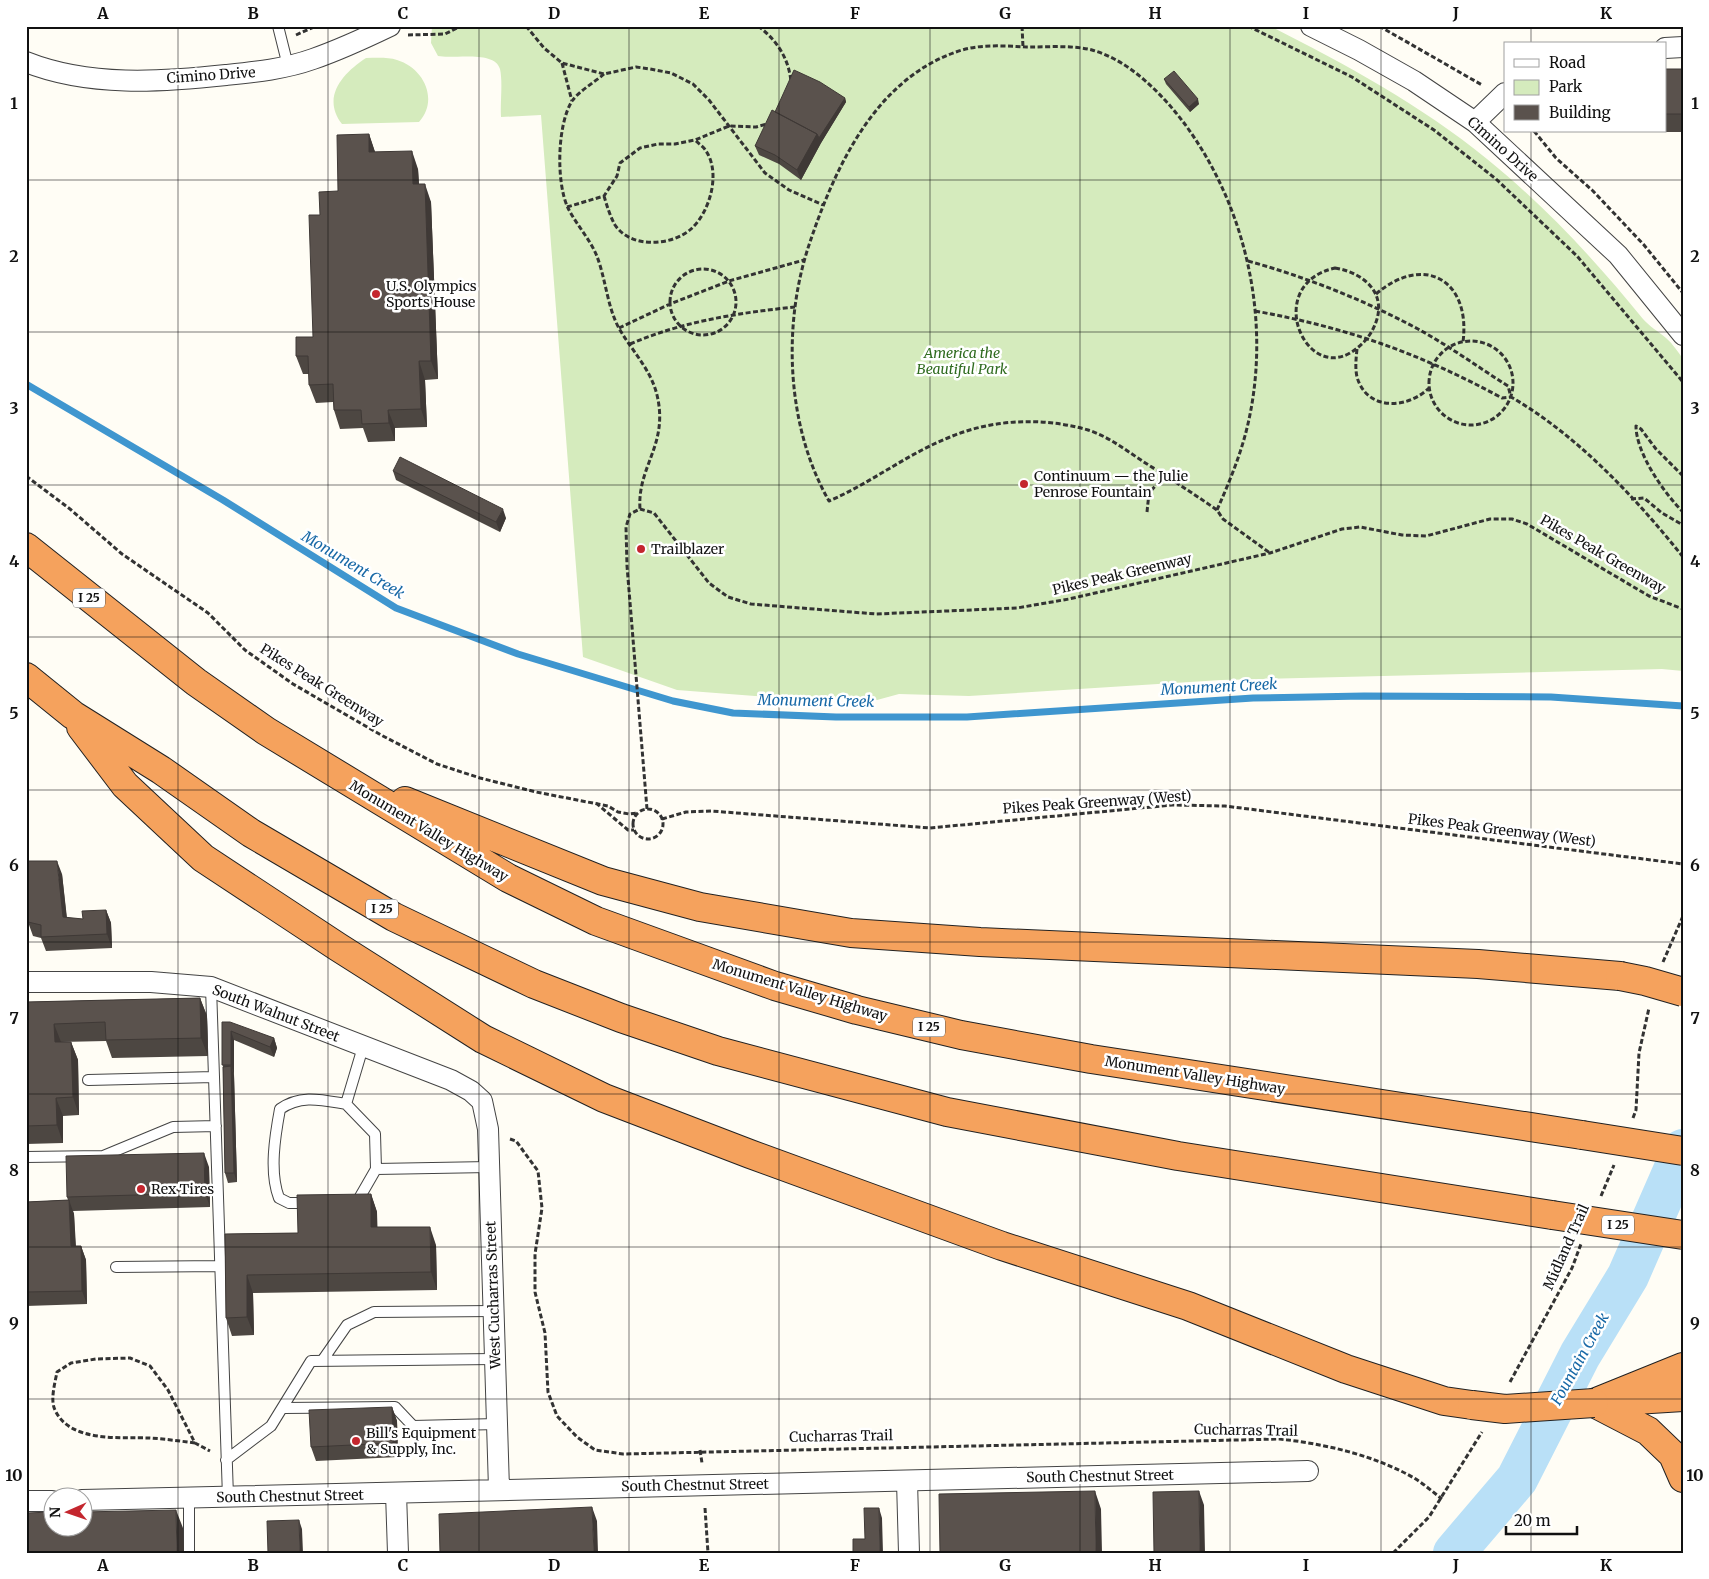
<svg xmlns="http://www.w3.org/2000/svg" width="1709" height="1579" viewBox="0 0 1709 1579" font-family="Merriweather,serif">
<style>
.green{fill:#d5ebbd}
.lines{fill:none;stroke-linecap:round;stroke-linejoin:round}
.stream{stroke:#3f96cf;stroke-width:7}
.river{stroke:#b9e0f7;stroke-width:42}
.lane-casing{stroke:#444;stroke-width:12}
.street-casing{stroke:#444;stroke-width:22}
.highway-casing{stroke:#222;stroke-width:30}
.path{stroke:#333;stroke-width:3;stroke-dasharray:5 2.5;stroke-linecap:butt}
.lane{stroke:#fff;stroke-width:10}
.street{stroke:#fff;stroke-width:20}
.highway{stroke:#f5a25d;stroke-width:28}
.highway-bridge-casing{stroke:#222;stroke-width:30;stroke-linecap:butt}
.highway-bridge{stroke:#f5a25d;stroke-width:28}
.wall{fill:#4d4742}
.shaded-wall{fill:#3f3936}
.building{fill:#5a524d;stroke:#3f3936}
.grid{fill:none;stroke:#111;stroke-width:1;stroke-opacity:0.55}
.poi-dot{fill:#c4262e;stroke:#fff;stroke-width:2}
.labels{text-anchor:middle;stroke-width:5;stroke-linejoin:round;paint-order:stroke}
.shield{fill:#fff;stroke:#585858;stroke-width:1}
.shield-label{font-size:12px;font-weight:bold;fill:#111}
.street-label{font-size:14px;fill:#111;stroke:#fff}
.poi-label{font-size:14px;fill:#111;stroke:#fff;text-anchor:start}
.park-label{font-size:14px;font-style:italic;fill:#2f6b1f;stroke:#fff}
.water-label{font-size:15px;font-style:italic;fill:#1768a6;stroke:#fff}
.neatline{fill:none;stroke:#111;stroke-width:2}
.grid-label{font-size:16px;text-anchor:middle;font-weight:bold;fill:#111}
</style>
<rect width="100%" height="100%" fill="#fffdf5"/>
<!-- green -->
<path class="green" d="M432,26H1270C1345,64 1421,105 1487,159C1545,206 1596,261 1643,319C1650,327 1658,331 1666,338C1673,344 1678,352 1683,359V671L1662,669L1221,680L969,696L899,694L877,700L755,696L677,690L583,657L541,115L501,117C500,102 503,83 500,69C495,50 454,59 438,56L431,43Z
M366,58C376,58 388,57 397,60C424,68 439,100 419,122L342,124C321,97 343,73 366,58Z"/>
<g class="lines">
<!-- stream -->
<path class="stream" d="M26,384L223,500L396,608L518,654L673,701L733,713L836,717H967L1253,698L1364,696L1551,697L1683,706"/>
<!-- river -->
<path class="river" d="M1454,1553L1517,1479L1580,1355L1628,1276L1683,1150"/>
<defs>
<path id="lane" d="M278,26L288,66
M211,987L228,1497
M88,1080L214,1077
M346,1104L375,1134L376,1169
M26,1157L103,1156L173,1127L216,1126
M353,1202H357L376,1169L489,1167
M311,1203H289L279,1198C269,1172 275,1136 280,1109C301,1094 322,1100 346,1104L363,1047
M116,1267L220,1266
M322,1361L347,1325L374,1312L494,1311
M284,1408L395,1407L413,1426L497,1424
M226,1460L271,1426L311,1361L495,1359
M189,1498V1553"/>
<path id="street" d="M1311,26L1359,50L1414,81L1475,122L1618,255L1683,335
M1665,48L1683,47
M26,62C89,87 161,82 226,75C255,72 285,69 313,59C339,50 365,38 390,26
M1475,122L1505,93
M26,982H151L211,987L451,1080L471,1091L482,1101L488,1129L499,1489
M907,1481L909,1553
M396,1493L398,1553
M82,1500L1308,1471
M26,1501H52"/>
<path id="highway" d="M26,547L196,682L266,731L508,878L596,921L775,986L857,1010L961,1035L1091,1059L1582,1135
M26,677L73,715L161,770L251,833L394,917L534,984L621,1018L718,1051L947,1112L1178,1156L1552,1215
M81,727L125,785L203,858L338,947L483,1039L604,1098L750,1154L1002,1246L1188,1306L1346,1369L1444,1401L1472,1405
M405,801L603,881L700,907L851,933L980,942L1478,964L1620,976
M1619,1401L1683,1397
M1594,1403L1648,1431L1673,1455L1683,1478
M1594,1403L1683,1367"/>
</defs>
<!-- lane casing -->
<use href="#lane" class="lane-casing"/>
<!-- street casing -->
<use href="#street" class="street-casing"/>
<!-- highway casing -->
<use href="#highway" class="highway-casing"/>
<!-- path -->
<path class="path" d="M526,26L544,48L562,63L604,74L636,67L650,69L671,73L693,84L709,100L765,173L789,190L823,205
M758,26C777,40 789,59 791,82
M1022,26L1023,47
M1248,26L1352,77L1434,130L1496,179L1577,256L1683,382
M1379,26L1482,85
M296,35L316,26
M408,35L445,34L461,26
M562,63L572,101
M604,74C595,82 579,91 572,101C557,125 556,183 568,208C576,224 589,238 596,254C606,278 607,308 620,330C633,352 651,370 657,395C669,445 637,466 640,509
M1534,131L1556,158L1593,191L1644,245L1683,293
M604,196C607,206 610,216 615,225C631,249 672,246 691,229C710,212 721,173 706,151C704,147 699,144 695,140
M567,207L604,196L617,176L620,163L640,148L658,144H675L695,140L729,126L756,127L767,124
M1248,261C1306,277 1364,300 1418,329C1449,346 1478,367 1508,386L1511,397C1577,435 1636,498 1683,557
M1335,268C1366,273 1390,296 1373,329C1368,339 1360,347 1350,353C1303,380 1264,284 1335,268Z
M670 302a33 33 0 1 1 66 0a33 33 0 1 1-66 0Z
M1376,294C1424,253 1471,280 1463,342
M1255,311C1348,328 1419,353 1502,398L1511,397
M619,328L670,304L729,281L804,260
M1429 383a42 42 0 1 1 84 0a42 42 0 1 1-84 0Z
M630,344C684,321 738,313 795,307
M1357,349C1356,359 1355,368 1357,377C1367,412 1409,409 1430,387
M26,476L70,509L122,554L208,613L245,650L293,684L381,735L437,764L480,778L536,792L608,806L618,812L629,814L638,813
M1683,476L1656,449L1641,429L1636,426C1636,453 1664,493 1683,512
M1631,499L1644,498L1662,513L1683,525
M1217,510C1228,485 1239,459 1246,432C1273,327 1248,209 1184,123C1162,94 1129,60 1092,50C1072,45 1048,47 1027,47C1006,46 983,44 962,50C877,76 836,165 810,242C782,323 786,426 829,501C871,483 907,454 950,437C993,419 1043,417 1088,430C1110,437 1128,452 1147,464C1171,479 1194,494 1217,510L1223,519L1270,553
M1147,512L1149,493L1165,475
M596,803L628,830H634
M633 824a15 15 0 1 1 30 0a15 15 0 1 1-30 0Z
M647,809L627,566L626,527L630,514L640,509L654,513L709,583L728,597L751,604L876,614L1017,608L1069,599L1270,553L1342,529L1360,527L1402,535L1426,536L1490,519H1512L1527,524L1649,596L1683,609
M662,819L686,812L711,811L930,828L1172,805L1225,806L1683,864
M1663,962L1683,916
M1633,1118L1636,1110L1639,1053L1649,1008
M510,1139L516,1141L538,1171L542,1208L535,1254V1292L545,1333L548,1392L557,1416L577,1437L595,1450L623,1454L1280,1439C1325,1444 1374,1455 1414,1478C1424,1484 1433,1492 1442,1499
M1601,1196L1614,1165
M1510,1382L1572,1268L1581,1244
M195,1443C180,1441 165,1439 150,1438C121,1437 70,1443 55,1410C50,1400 55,1383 57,1372L71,1363L96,1359L130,1358L150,1366L168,1390L195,1443L210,1451
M700,1450L702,1463
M705,1508L708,1553
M1393,1553L1429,1517L1482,1432"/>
<!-- lane -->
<use href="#lane" class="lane"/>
<!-- street -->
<use href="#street" class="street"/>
<!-- highway -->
<use href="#highway" class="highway"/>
<defs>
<path id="highway-bridge" d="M1620,976L1645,981L1683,992
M1582,1135L1683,1151
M1552,1215L1683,1235
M1472,1405L1505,1409L1594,1403"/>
</defs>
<!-- highway-bridge casing -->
<use href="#highway-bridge" class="highway-bridge-casing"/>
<!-- highway-bridge -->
<use href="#highway-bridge" class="highway-bridge"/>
</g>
<!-- wall -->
<path class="wall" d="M1665,69H1683V132H1640L1639,131H1665Z
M1164,79L1199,104L1190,112L1166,84Z
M845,98L846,102L821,143L801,180L779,164L759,155L755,146L775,112Z
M369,134L375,152L418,169L419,184L431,202L438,379L425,380L427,427L395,428V441L368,442L363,428L340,429L334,410L333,402L316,403L309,385V374H303L296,356L313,337L320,215L338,191Z
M393,471L506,518L500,532L396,480Z
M62,874L67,918L83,919L106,910L111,923L112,948L46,951L41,938L33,936L28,922Z
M200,998L207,1016L208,1056L112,1058L106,1041L61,1042H71L78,1060L79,1115L63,1116V1143L26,1144V1002Z
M222,1022L274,1038L277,1048L274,1057L234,1040V1074L237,1182L228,1183L225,1173Z
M209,1167L210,1207L73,1211L74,1214L76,1246H81L86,1260L87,1304L26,1306V1202L68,1200L67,1197Z
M371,1194L377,1212V1227L436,1245L437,1290L253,1293L254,1335L232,1336L226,1318L225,1234L298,1233Z
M392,1407L397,1421L398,1457L316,1461L311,1447Z"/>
<!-- shaded-wall -->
<path class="shaded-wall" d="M845,98L846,102L821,143L801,180L797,170L817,134Z
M1198,99L1199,104L1190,112L1189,107Z
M369,134L375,152H369Z
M412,151L418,169L420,202L413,184Z
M425,184L431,202L438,379L431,361Z
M419,361L425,380L427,427L421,409Z
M388,410L395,428V441L389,423Z
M503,509L506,518L500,532L496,522Z
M57,861L62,874L68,931L63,917Z
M106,910L111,923L112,948L107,934Z
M200,998L207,1016L208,1056L201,1038Z
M54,1024L61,1042H55Z
M231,1031L234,1040V1074L231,1065Z
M274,1038L277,1048L274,1057L270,1047Z
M71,1042L78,1060L79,1115L73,1097Z
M231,1066L234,1076L237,1182L234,1173Z
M56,1098L63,1116V1143L57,1125Z
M204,1153L209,1167L210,1207L205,1193Z
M371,1194L377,1212L378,1245L371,1227Z
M69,1200L74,1214L76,1260L71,1246Z
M430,1227L436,1245L437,1290L431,1272Z
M81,1246L86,1260L87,1304L82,1291Z
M247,1275L253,1293L254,1335L247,1317Z
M392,1407L397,1421L398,1457L393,1443Z
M1095,1491L1101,1509L1102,1553H1096Z
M1199,1491L1204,1505L1205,1553H1200Z
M592,1507L597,1521L598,1553H594V1552Z
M879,1508L882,1518L883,1553H880Z
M176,1510L183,1528L184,1553H177Z
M299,1520L302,1529L303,1553H301L300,1552Z"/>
<!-- building -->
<path class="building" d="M1665,69H1683V114H1665Z
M794,70L820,82L845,98L819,138L817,134L775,112Z
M1174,71L1198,99L1189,107L1164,79Z
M772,110L817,134L797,170L775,155L755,146Z
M369,134V152L412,151L413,184H425L431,361H419L421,409L388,410L389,423L362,424L361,410H334L333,384L309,385L308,356H296V337H313L309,215H320L319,192L338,191L337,135Z
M400,457L503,509L496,522L393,471Z
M26,861H57L63,917L83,919L82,911L106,910L107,934L41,937V925L28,922L26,903Z
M200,998L201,1038L106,1040L105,1022L54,1024L55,1042H71L73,1097L56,1098L57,1125L26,1126V1002Z
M222,1022H230L274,1038L270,1047L231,1031V1065H222Z
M231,1066L234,1173H225L223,1067Z
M204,1153L205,1193L67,1197L66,1156Z
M371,1194V1227H430L431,1272L247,1275V1317L226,1318L225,1234L298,1233L297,1195Z
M69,1200L71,1246H81L82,1291L26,1292V1202Z
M392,1407L393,1443L311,1447L309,1410Z
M1095,1491L1096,1553H940L939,1494Z
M1199,1491L1200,1553H1154L1153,1492Z
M592,1507L594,1552L571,1553H440L439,1514Z
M864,1508H879L880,1553H853V1539H865Z
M176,1510L177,1553H26V1513L52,1512V1526H82V1512Z
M299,1520L300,1552L268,1553L267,1521Z"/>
<!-- grid -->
<path class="grid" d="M178,26V1553M328,26V1553M479,26V1553M629,26V1553M779,26V1553M930,26V1553M1080,26V1553M1230,26V1553M1381,26V1553M1531,26V44M1531,131V1553M26,180H1683M26,332H1683M26,485H1683M26,637H1683M26,790H1683M26,942H1683M26,1094H1683M26,1247H1683M26,1399H1683"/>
<!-- markers -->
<g class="poi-dot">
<circle cx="376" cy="294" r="5"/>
<circle cx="1024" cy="484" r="5"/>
<circle cx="641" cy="549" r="5"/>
<circle cx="141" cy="1189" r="5"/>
<circle cx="356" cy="1441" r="5"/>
</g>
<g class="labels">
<!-- shield labels -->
<g class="shield">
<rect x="73" y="588.5" width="32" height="19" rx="4"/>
<rect x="366" y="899.5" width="32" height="19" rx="4"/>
<rect x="913" y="1017.5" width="32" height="19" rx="4"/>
<rect x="1602" y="1215.5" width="32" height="19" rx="4"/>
</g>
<g class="shield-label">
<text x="89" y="602">I 25</text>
<text x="382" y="913">I 25</text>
<text x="929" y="1031">I 25</text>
<text x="1618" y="1229">I 25</text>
</g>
<!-- street labels -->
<g class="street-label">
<text transform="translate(211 75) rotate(-4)" y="5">Cimino Drive</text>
<text transform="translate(1503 149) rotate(42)" y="5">Cimino Drive</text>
<text transform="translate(1603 554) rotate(30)" y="5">Pikes Peak Greenway</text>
<text transform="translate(1122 574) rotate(-13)" y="5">Pikes Peak Greenway</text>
<text transform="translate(322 685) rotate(32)" y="5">Pikes Peak Greenway</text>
<text transform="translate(1097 802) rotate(-4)" y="5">Pikes Peak Greenway (West)</text>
<text transform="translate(1502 830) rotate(7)" y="5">Pikes Peak Greenway (West)</text>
<text transform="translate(429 831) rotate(31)" y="5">Monument Valley Highway</text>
<text transform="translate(800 990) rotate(17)" y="5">Monument Valley Highway</text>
<text transform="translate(276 1013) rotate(21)" y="5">South Walnut Street</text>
<text transform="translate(1195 1075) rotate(9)" y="5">Monument Valley Highway</text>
<text transform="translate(1566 1247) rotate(-66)" y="5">Midland Trail</text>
<text transform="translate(493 1295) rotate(-92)" y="5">West Cucharras Street</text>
<text transform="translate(1246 1430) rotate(1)" y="5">Cucharras Trail</text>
<text transform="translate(841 1436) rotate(-1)" y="5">Cucharras Trail</text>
<text transform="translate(1100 1476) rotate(-1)" y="5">South Chestnut Street</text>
<text transform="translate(695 1485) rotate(-1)" y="5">South Chestnut Street</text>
<text transform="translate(290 1496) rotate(-1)" y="5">South Chestnut Street</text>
</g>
<!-- poi labels -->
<g class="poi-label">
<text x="386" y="291">U.S. Olympics<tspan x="386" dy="16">Sports House</tspan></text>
<text x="1034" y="481">Continuum — the Julie<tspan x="1034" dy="16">Penrose Fountain</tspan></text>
<text x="651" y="554">Trailblazer</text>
<text x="151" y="1194">Rex Tires</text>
<text x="366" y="1438">Bill's Equipment<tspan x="366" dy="16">&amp; Supply, Inc.</tspan></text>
</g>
<!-- park labels -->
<g class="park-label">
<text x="962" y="358">America the<tspan x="962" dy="16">Beautiful Park</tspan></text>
</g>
<!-- water labels -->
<g class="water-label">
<text transform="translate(353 565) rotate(31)" y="5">Monument Creek</text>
<text transform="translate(1219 687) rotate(-3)" y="5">Monument Creek</text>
<text transform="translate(816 701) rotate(1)" y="5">Monument Creek</text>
<text transform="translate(1580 1359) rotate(-61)" y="5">Fountain Creek</text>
</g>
</g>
<!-- border -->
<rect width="1709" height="1579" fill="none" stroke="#ffffff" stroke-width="55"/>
<!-- legend -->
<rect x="1504" y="42" width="162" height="90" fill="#ffffff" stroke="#a0a0a0"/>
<rect x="1514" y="59" width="25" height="8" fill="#ffffff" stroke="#a0a0a0"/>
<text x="1549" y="68" font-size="15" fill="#111111">Road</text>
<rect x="1514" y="80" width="25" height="15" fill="#d5ebbd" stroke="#a0a0a0"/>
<text x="1549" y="92" font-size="15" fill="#111111">Park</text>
<rect x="1514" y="105" width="25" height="15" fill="#5a524d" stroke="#a0a0a0"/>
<text x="1549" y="118" font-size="15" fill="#111111">Building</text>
<!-- north arrow -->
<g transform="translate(68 1512) rotate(268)"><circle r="24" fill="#ffffff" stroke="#a0a0a0"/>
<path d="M0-4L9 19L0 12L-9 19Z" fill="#c4262e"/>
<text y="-8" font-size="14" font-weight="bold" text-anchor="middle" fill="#111111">N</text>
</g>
<!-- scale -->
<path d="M1506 1526v8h71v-8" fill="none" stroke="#111111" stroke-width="2.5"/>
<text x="1514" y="1526" font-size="15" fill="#111111" stroke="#ffffff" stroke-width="4" paint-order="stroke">20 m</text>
<rect x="28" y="28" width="1654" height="1524" class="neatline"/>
<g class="grid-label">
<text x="103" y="19">A</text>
<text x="253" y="19">B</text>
<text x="403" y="19">C</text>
<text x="554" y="19">D</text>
<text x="704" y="19">E</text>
<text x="855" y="19">F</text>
<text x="1005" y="19">G</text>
<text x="1155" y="19">H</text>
<text x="1306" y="19">I</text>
<text x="1456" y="19">J</text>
<text x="1606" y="19">K</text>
<text x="14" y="109">1</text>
<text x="1695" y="109">1</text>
<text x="14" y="262">2</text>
<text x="1695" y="262">2</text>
<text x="14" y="414">3</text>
<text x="1695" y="414">3</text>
<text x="14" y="567">4</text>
<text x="1695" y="567">4</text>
<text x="14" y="719">5</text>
<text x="1695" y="719">5</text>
<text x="14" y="871">6</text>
<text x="1695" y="871">6</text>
<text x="14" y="1024">7</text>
<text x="1695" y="1024">7</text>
<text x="14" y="1176">8</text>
<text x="1695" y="1176">8</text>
<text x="14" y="1329">9</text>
<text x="1695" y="1329">9</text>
<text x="14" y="1481">10</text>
<text x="1695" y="1481">10</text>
<text x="103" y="1571">A</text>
<text x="253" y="1571">B</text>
<text x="403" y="1571">C</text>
<text x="554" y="1571">D</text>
<text x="704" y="1571">E</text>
<text x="855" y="1571">F</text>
<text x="1005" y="1571">G</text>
<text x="1155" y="1571">H</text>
<text x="1306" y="1571">I</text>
<text x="1456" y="1571">J</text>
<text x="1606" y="1571">K</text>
</g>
</svg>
